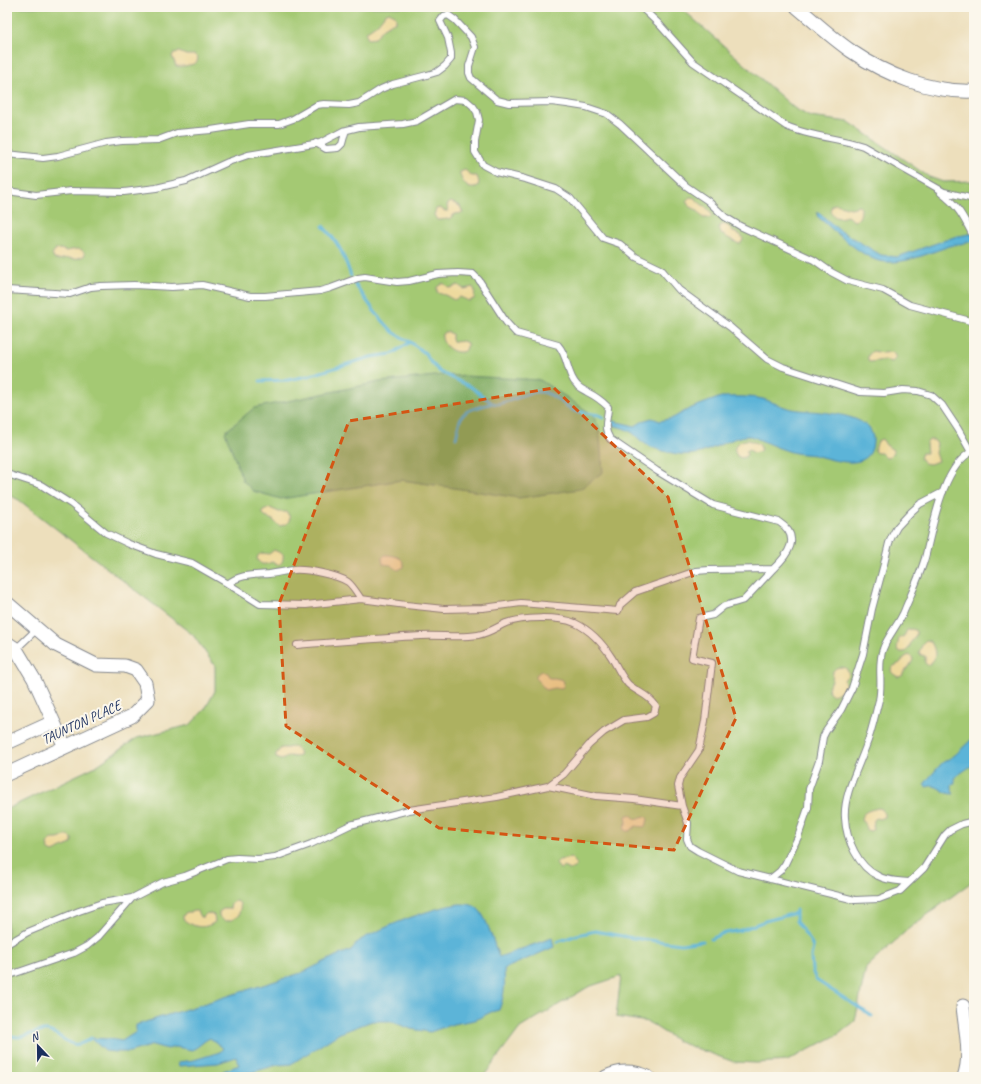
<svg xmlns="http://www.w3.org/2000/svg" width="981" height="1084" viewBox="0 0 981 1084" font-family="Caveat,sans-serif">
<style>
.green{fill:#a4c973;stroke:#607c68}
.forest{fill:#83ad65;stroke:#4f6e62}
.sand{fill:#eeda9e;stroke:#84847e}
.water{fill:#5bb4d8;stroke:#3b729b}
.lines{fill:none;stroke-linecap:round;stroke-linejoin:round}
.stream{stroke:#5bb4d8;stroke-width:3}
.service-casing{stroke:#84878d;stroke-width:8}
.minor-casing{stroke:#84878d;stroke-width:15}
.service{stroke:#fff;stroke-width:6}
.minor{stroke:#fff;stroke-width:13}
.marked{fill:#d45514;fill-opacity:0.2;stroke:#d45514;stroke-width:3;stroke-dasharray:8 5;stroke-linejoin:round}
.labels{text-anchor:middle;stroke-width:4;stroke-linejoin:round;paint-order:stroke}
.street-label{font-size:14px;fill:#1b2f5e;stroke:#fbf7ec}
</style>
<rect width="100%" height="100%" fill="#fbf7ec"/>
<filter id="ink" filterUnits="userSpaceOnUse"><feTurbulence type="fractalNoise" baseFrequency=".025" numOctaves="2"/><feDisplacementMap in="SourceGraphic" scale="8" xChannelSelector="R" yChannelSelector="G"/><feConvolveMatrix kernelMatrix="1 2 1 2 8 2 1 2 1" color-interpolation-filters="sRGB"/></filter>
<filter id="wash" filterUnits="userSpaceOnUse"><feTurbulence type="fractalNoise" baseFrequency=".012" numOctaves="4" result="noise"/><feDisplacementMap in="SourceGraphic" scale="16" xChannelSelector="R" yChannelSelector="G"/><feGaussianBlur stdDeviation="0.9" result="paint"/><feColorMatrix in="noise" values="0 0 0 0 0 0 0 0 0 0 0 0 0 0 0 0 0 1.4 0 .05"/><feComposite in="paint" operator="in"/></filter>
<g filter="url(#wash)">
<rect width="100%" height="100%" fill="#eddfbc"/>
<!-- green -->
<path class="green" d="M7,7H680L794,108L810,117L849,122L929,177L943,182L974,181V880L907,930L866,968L855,1021L839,1034L787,1061L756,1063L734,1062L679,1042L648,1022L616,1017L621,976L588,987L520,1028L483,1077H7V809L96,766L137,738L190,725L205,709L215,691V666L193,635L19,500L7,494Z"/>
<!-- forest -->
<path class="forest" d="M444,375L540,380L592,414L599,427L603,472L580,489L519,498L402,480L281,499L253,491L243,481L225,432L254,408L379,382Z"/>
<!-- sand -->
<path class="sand" d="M389,12L395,15L396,17V21L383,28L375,38L368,39L366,34L367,31L377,24L385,14Z
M179,52L186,55H195L198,58L197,62C194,65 181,67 176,66L172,56L174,53Z
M465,170L472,176H477L479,182L478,186C476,187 474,189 471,188C466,188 459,177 460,172Z
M690,197L695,198C700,205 709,207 712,215L710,218H703L697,210L689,206L686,201Z
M451,202L460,206L463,213L455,214L449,219L437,220L434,215L436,209L440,208L445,211H448L447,205Z
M836,204L851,208L859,206L861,208C861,214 860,220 854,221L847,216L840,218L835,217L830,211L832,205Z
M721,225C727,223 730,227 733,232L741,235L743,239L742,242L739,244L721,234L718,229Z
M60,249C61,249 65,251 67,251C73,250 82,246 85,254L84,256L75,259L68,258L58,260L54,259L52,254L55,250Z
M443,283L450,288L458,285L464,289L473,287L475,291L474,299L469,301L460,297C453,301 454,300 447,296C444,294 441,295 437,292V287Z
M445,332H448L452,334V340L454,342L463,341L467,343V347L466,350C456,357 440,345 442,334Z
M873,351L882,353L893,352L896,358L892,362L884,360L870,362L868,361C867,357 869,353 873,351Z
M881,439L883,440L886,445L893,450V454L890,457L886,458L881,453H877L874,451L878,441Z
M748,440L759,444L761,448L760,451L754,453L748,449L746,451L747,454L745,457L741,458L737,456C731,446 738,440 748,440Z
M929,440H934L937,444L935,453L938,461L930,464L924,463L920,458L922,453H927L926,444Z
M270,508L279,512H287L290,518L288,523L281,526L278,525L273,520L265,517L263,514V511Z
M274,550L283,554C284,559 282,565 277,565L272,562C267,564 262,566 258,561L257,558C259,552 264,553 269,554Z
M385,555C393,555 405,557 404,567L398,570L391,565L383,564L382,558Z
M912,629L916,631V636L911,642L909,648L905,652H899L897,648L899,638L904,636L907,630Z
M926,640L930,641C936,649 938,661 927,665L925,663V656L921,655L919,652L923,643Z
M909,655L912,657L913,660L909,667L905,670L902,676L898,677C894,674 889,673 892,667L900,663L905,657Z
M840,667L846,668L849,674L844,680L846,686L844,690L833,695L829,692L828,687L832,681L833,671L836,668Z
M541,671L546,673L549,678H555L563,680L564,683L563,687L560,689L554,688L546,690L536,679V675Z
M291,747C296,747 301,750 299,756L295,757L289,756L282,760L276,758V754L281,748H287Z
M878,808L882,809L884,814V817L879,819L876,818L874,820L873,829L871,831L866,830L865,825L861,819C862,811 871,810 878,808Z
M627,815H631L636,819L645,816L648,819L647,823L644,827L636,826L630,831H626L624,827L627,822L626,817Z
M67,835L72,838V842L71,844L53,852L49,850L47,845C50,839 52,839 57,839C61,839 63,836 67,835Z
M571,858L577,864L575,868L569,870L564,867L560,869L556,864L559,860Z
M235,901C244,902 239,910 239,915C232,921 224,924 219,916V912L223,909H230L231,904Z
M194,911H197L200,917H203L207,913L214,915L215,922C204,930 192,927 183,919V916L186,912H190Z"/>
<!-- water -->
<path class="water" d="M818,212L839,230L881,255L897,257L954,237L974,233V241C966,243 958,244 950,246C928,253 902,266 879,261C862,257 831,228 817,216Z
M721,397C735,397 749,396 763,399C773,402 782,407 792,409C813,413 877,410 873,443C870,473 833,460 814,455C807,454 798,454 791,452C782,449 773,446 765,442C759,440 754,436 748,436C737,435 713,449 700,453C684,457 661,452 647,445C642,442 639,439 635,435C629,429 619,427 610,424V422L613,421L635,426L645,420L652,418L660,421L673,418L689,409Z
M974,737V764L955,777V783L952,785V791L954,794C943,795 937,782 927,787L924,785L928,779L942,763L955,755Z
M459,904C465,904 473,904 477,908C487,916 494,945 499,957L552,938L554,947L504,969C505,986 505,993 499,1010L491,1012L475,1020L453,1024L430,1032L411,1029L390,1021H372L340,1033L291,1064L277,1065L253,1072L224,1076L223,1071L239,1065L236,1057L218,1063L179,1066L178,1062L194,1060L220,1052L223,1048L210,1038C203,1041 199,1047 192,1050L176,1047L167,1049L153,1045L130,1052H116L105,1051L91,1038L110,1039L122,1041L136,1032V1025L301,973C313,968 323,962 334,957C339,954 346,953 351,950C355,946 357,942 362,939C388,925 431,908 459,904Z"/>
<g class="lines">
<!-- stream -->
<path class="stream" d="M323,226C340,245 343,253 351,276
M354,283L375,312L393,332L410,342L425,353L430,361L440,372L471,387L492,403L498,404L505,402L534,392H543L551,395L574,411L599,415L604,418
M260,381L288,380L308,376L371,357L392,354L410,342
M456,438C458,431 458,424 461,418C465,408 483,407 492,403
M796,910V921L811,942L813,948L811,956L812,970L816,980L872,1016
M711,939L721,934L741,930L765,921L796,913
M557,942L577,935L595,931L633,938L681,944L703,941
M7,1035C11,1036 15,1037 19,1037C28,1036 38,1030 47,1031C64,1033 69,1055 91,1038"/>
</g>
</g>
<g filter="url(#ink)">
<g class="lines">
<defs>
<path id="service" d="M641,7L659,24L693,62L786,126C811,137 838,138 863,146L944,192L974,199
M316,143L326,149L338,148L342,144L345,133L343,131
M7,154L43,158L58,156L106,143L122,141L158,140L177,133L211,130L249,124H279L293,119L317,105L324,104L349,105L359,103L381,89L393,84L427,75L437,72L445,66L451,59V53L448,38L440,21L444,16L448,15L455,20L471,37L475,47L469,66V73L471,78L497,100L509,103L551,102L567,104L586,107L607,114L620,124L686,186L708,201L725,217L740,226L814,260L831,272L848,281L883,290L910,305L974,322
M7,191L36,195L71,191L124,192L156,188L186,181L228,162L248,155L320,143L343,131L359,127L403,124L417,121L455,99L466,100L473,106L477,112L479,120L475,142V152L483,165L496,172L525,179L556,189L570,198L603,238L620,244L636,257L661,269L679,290L730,327L767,359L783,367L860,392L884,393L903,390L918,391L931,395L942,405L958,429L971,452
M941,193C958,205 965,220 974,238
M7,290L70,294L91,287L101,286L134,285L172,287L202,285L250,296H265L320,291L331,288L358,278L365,277L397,282L409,281L438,274L458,273L473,274L479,280L506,322L516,333L558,345C569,357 566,374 577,385C579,388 584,390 587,392C595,396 602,401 608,407C608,420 602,426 610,439L657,471L713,505L779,522C802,537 788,555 773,569L709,570L696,571L635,592L620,605L618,611L521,603L483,608L444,609L406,605L361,599L306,605L260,604L225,582L192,563L156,554L129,544L106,533L71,504L41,485L7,474
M228,584C239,574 255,575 269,574C277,573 285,571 294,570C306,569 338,575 348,582C353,586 357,593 361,599
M297,645C338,642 379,638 421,636C439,635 461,638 478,635C489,633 497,627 506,623C523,617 558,616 575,623C590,630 603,644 612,658C617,667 621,676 628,684C638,693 648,694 656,706L654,713L647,717L624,720L604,732L589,745L564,774L548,786
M16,649L37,629
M682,806L678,786L680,778L699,750L705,721L712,663L692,658L699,618L713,615L724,606L744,600L773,569
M770,879L780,871L785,864L798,837L808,808L809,789L819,761L823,737L826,731L841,710L852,688L863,654L872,609L884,564L889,543L892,536L897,527L911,512L920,504L943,492
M908,882C898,881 887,881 878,876C858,867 846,839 845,818C843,796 858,768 866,746C872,731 875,715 879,700C883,683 877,664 883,649C888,635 900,623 905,609C912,592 920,575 925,558C933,527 942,466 973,451
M7,944L28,932L79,911L102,903L132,898L163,882L185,876L227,859L237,858L258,859L275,857L311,844L350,825L409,810L497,797L548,786L596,796L634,799L682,806L688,823L687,839L690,846L698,851L738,871L855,900L879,899L900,891L924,868L945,835L950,830L962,824L974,821
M7,976L74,953L87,946L98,937L132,898"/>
<path id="minor" d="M797,7C815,22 832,38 851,51C886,75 931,93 974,91
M7,603L56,645L96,665L125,666L136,670L145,683L148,700L132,716L7,774
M7,643L16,649L34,679L65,747
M7,743L53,722
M963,1006C965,1029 972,1055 964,1077
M606,1077C620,1070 635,1071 648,1077"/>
</defs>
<!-- service casing -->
<use href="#service" class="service-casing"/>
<!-- minor casing -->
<use href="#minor" class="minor-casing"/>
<!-- service -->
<use href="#service" class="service"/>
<!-- minor -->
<use href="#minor" class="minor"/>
</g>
</g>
<!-- marked area -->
<path class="marked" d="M554,388L668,497L736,718L674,850L439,828L286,726L279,604L349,421Z"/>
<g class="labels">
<!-- street labels -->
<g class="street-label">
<text transform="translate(81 722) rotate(-25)" y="5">TAUNTON PLACE</text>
</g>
</g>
<!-- margin -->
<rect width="981" height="1084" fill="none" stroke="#fbf7ec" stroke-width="24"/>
<!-- north arrow -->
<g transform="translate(38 1046) rotate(338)" stroke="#fbf7ec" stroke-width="3" paint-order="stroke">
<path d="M0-3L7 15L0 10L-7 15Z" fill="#1b2f5e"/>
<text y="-6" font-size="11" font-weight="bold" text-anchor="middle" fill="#1b2f5e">N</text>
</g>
</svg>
